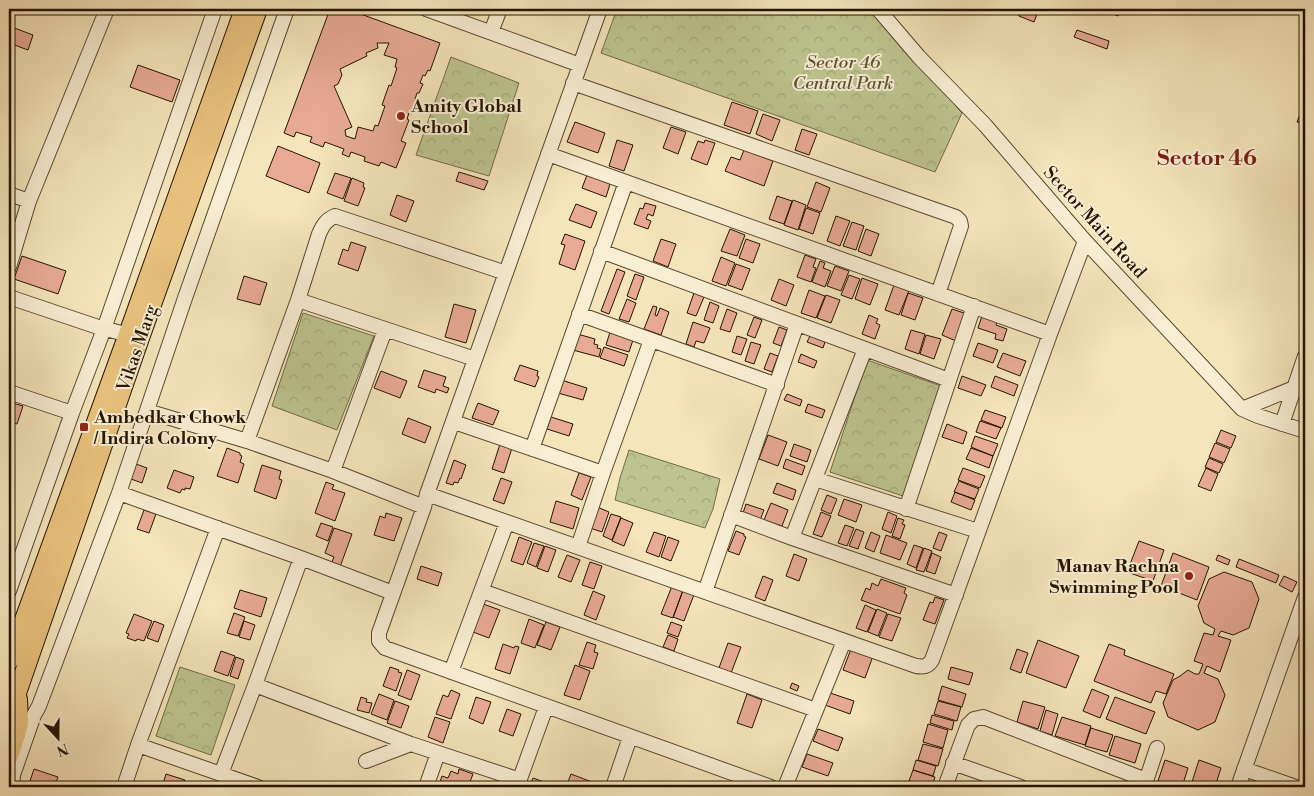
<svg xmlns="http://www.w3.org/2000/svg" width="1314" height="796" viewBox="0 0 1314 796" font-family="'Libre Bodoni',serif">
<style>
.park{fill:url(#park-crowns);stroke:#706c48}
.building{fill:#e8aa95;stroke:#241400;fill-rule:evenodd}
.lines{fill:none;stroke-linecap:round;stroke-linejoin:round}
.minor-casing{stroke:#58482f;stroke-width:16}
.major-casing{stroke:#241400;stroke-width:20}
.minor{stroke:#f8eed3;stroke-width:14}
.major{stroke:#eac27e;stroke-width:18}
.poi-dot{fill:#8f2418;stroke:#f8eed3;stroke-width:2}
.labels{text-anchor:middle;stroke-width:4;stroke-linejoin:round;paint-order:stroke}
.park-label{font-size:18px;font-style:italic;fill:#5a5232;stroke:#f8eed3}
.poi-label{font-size:18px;font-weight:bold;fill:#241400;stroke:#f8eed3;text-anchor:start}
.street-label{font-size:18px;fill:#241400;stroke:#f8eed3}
.district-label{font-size:22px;font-weight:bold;fill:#7a1f14;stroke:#f8eed3}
</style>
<defs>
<pattern id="park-crowns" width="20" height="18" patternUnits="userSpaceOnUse" patternTransform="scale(1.25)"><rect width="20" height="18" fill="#bdc48f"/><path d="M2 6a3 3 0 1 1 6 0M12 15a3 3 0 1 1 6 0" fill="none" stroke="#a2a87a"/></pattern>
</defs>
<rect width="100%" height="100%" fill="#f5e5bb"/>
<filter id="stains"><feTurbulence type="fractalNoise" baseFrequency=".004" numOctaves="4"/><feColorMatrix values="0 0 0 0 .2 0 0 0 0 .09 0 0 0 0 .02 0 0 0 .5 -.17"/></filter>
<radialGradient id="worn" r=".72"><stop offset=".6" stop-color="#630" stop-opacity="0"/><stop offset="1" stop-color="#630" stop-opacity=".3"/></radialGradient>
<!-- park -->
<path class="park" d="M617,9H871L962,113L935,172L601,53Z
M451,57L519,83L489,176L416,155Z
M303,313L374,336L337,430L272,406Z
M867,360L941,386L903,496L830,472Z
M629,450L720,479L713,509L705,528L615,500L620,478Z
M180,667L235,685L211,755L156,736Z"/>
<!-- building -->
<path class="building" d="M330,9H347L440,43L430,71L428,70L425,76L423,75L420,83L423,84L419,93H417L415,99H417L412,114L409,113L407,119L409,120L401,141L406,143L396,168L381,162L379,166L364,161L365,157L351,152L349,157L342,154L344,149L325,142L323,147L310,142L312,137L296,132L294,137L284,133ZM377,43H389L384,55L397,59L395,67L397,68L391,86L389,85L382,105L385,106L378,126L375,125L373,131L358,127L355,139L346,136L345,130L352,127L334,86L338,84L342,75L340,69L367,56L366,53L378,48Z
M1021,9H1039L1034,22L1019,16Z
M1100,9H1121L1118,16Z
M9,26L33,35L28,50L9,43Z
M1077,30L1109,41L1107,49L1074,37Z
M138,65L180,80L172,102L130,87Z
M1305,101V120L1304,124L1297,122Z
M732,102L758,111L750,134L724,125Z
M763,114L780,120L772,141L756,134Z
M575,122L605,133L598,153L567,142Z
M671,127L686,132L678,154L663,148Z
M802,129L817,134L809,155L795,150Z
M617,140L633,145L624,171L609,166Z
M705,140L715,143L707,165L691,159L698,141L704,143Z
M278,146L320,163L309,193L266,176Z
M744,150L773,161L764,186L725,171L731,157L740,160Z
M459,172L488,181L484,190L456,181Z
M335,173L351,178L343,199L327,193Z
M587,175L610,184L606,197L582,188Z
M352,178L364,183L363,187L365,188L358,206L344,201Z
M816,182L830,188L821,212L807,207Z
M397,195L414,201L406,222L390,215Z
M777,196L792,201L784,224L769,219Z
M793,200L806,205L798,230L784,225Z
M645,203L656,206L653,216L648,214L646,219L651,221L648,229L634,224L640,208L643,209Z
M576,204L597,212L591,228L569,220Z
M806,208L820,213L813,234L799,229Z
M836,216L850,221L840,246L827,241Z
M852,222L864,226L856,250L843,246Z
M730,229L745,235L737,256L721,251Z
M866,229L879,234L871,256L858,251Z
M565,234L585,241L575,270L559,264L565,245L561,244Z
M661,239L676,244L668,267L653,261Z
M746,239L760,244L753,263L739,258Z
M351,242L366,247L358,271L338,264L343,249L348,251Z
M805,255L816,259L813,267L816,268L811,282L797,277Z
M22,256L66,271L58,294L14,279Z
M721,257L735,263L726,286L712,281Z
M820,261L825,263L823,268L831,271L825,287L812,282Z
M736,264L750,269L742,290L728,285Z
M835,266L849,271L841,291L827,286Z
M617,269L625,272L609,314L601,311Z
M635,274L644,277L636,300L627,296Z
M849,275L860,279L852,299L841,295Z
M244,276L267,283L260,305L237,299Z
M862,278L878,284L870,305L855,299Z
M779,279L794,285L786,306L771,300Z
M894,285L909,291L899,315L885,310Z
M809,290L825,296L816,318L801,313Z
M694,293L704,297L696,316L687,313Z
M908,293L923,298L915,320L901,315Z
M826,295L840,300L831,323L817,318Z
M627,299L636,303L629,322L619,319Z
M710,302L719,306L713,323L704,320Z
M454,304L476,310L466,343L445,337Z
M653,306L657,307L655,315L657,316L660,308L669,312L661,335L644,329Z
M727,309L737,313L730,332L720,329Z
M952,309L967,314L956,341L942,335Z
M869,315L878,319L876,323L880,325L875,339L862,334Z
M982,316L997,321L996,325L1007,329L1003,341L995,339L996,334L978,328Z
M754,317L762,320L755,338L747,335Z
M693,322L710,328L704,343L696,341L694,347L686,344Z
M779,327L787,330L781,346L773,343Z
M911,330L925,334L919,354L905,349Z
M610,332L633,340L629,352L606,345Z
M574,333L595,339L594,344L598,345L597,348L601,349L599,357L569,349Z
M926,335L941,339L934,359L920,354Z
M737,336L747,339L741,355L732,352Z
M810,336L825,342L823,348L807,342Z
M751,342L761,345L754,364L745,361Z
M978,343L998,350L993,363L973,356Z
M604,347L628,355L624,366L600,358Z
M770,353L778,356L772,372L764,369Z
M1003,353L1026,361L1020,376L997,367Z
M801,354L817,361L814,368L798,362Z
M520,365L538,371L537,376L539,377L535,387L514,380Z
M424,370L446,377L443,386L449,388L447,393L436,389L435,393L418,387Z
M381,371L407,381L400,398L374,388Z
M962,376L986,385L981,396L958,388Z
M995,376L1018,385L1014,396L991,387Z
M561,380L587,388L583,400L558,393Z
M787,394L802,400L800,406L784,400Z
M9,402L23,406L17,424L9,422Z
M478,403L499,411L493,425L472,418Z
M808,404L825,410L822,418L805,412Z
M985,410L1006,417L1002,428L981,420Z
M551,417L573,424L569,436L547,429Z
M408,418L431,427L425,443L402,434Z
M980,421L1001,428L996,439L976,432Z
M947,424L967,432L963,444L942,437Z
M1221,430L1236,436L1231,448L1216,442Z
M768,435L787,442L778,466L759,459Z
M975,436L998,444L993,456L971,447Z
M1215,443L1230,449L1224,463L1209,457Z
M500,444L512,448L504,473L492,469Z
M794,444L811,450L807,462L790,456Z
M227,448L240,453V455L242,456L240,462L244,464L238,483L217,476Z
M971,448L993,456L989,468L966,459Z
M1209,458L1223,464L1219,473L1205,467Z
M786,459L805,466L802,475L783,468Z
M454,460L466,465L461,479L460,478L458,483L454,482L453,485L446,483Z
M136,464L147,468L142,483L131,479Z
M262,465L281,471L279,479L282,480L276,499L254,491Z
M963,468L985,476L980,488L958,480Z
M1206,468L1218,474L1211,491L1198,486Z
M174,470L194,477L190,489L185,488V490L182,489L180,493L167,488Z
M579,473L591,477L582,500L571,495Z
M501,478L512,482L504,504L493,500Z
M959,481L979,489L975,499L954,492Z
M326,482L334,485L332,489L345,493L335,521L315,513Z
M777,483L796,490L793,500L773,493Z
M955,492L975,500L971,510L951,502Z
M827,495L837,499L831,514L821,510Z
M844,499L862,505L856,522L838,515Z
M556,501L579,508L573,529L550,522Z
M771,503L788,510L782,526L764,520Z
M746,504L764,510L760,520L743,513Z
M597,507L609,512L602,532L590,528Z
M144,510L156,514L149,533L137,529Z
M821,512L831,516L822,537L813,534Z
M888,512L897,516L891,533L882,529Z
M386,513L402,518L394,541L374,535L380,516L385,518Z
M611,514L621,517L612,540L603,536Z
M621,518L633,523L624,546L612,541Z
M898,518L904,520L902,524L905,525L900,539L892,536Z
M321,523L333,527L328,541L316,536Z
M845,525L854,528L847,546L838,543Z
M334,528L352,534L340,567L331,564L334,557L325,553Z
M856,529L864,532L858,549L849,546Z
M736,531L744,534V536L746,537L739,555L728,551Z
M654,532L666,536L659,557L646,552Z
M871,532L880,536L874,552L865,548Z
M939,532L947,535L941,551L933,548Z
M886,535L907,543L900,560L880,553Z
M519,537L532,542L523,565L511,561Z
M668,537L679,541L671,561L661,557Z
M1139,541L1164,550L1153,581L1127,572Z
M534,543L544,546L536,567L527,563Z
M914,545L923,548L916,568L907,564Z
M545,546L556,550L548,572L537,568Z
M924,548L932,551L924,572L916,570Z
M932,553L941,557L935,574L926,571Z
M1173,553L1209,567L1197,600L1161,586Z
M794,554L807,559L799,581L786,576Z
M567,555L580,560L571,582L558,577Z
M1218,555L1230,560L1228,565L1216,560Z
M1239,559L1279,575L1276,583L1236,567Z
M590,562L602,566L594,589L582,585Z
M421,566L442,573L438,586L417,579Z
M1224,572L1252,582L1259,599L1249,628L1233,635L1221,631L1218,636L1231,640L1220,672L1207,666L1204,673L1218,679L1225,695L1215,722L1198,730L1168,717L1163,703L1173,680L1180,676L1188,670L1195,674H1199L1203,664L1194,661L1204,633L1213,635L1215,629L1204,623L1198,606L1209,579Z
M763,576L773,580L765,601L755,597Z
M1284,576L1297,582L1292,592L1279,585Z
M881,579L906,588L904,593L907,595L900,614L861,600L866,588L870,590L872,583L878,586Z
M672,586L683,590L673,618L661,614Z
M684,588L695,592L684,621L673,617Z
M240,590L267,598L261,617L234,608Z
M593,591L605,596L596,620L584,615Z
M935,597L944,600L935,624L923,620L930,602L933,603Z
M483,604L500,610L489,638L473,632Z
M865,605L876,610L867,632L856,628Z
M877,609L887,613L878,636L868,632Z
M234,613L245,617L238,636L227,633Z
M134,614L152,621L144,641L137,639L136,641L127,638L129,634L126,633Z
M888,614L901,618L892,641L879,637Z
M529,619L544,625L535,648L521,643Z
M154,621L164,625L158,642L147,638Z
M244,621L255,625L250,640L239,637Z
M546,622L560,627L551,650L537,645Z
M671,622L682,626L678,637L667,633Z
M668,635L678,639L674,651L663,647Z
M1038,640L1079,656L1066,688L1026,673Z
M587,642L596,645L594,652L598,653L593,669L579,665Z
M728,643L741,647L731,673L719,668Z
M503,644L514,648L515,646L519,647L510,674L495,669Z
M1109,644L1125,650L1124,655L1174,674L1166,694L1156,691L1151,703L1094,681Z
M851,649L873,656L865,678L843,670Z
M1017,649L1028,653L1021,673L1010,669Z
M221,651L235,656L228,676L214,671Z
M236,657L244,660L238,679L230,676Z
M575,665L590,671L580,700L564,695Z
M390,667L399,670L398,672L402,673L396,691L383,686Z
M951,667L973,673L969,685L948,679Z
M407,670L420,675L411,700L398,695Z
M792,683L799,686L797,691L790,688Z
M942,686L966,694L962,707L938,700Z
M1092,689L1109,696L1100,718L1083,711Z
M451,690L460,694L451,719L436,714L443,695L448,697Z
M830,693L854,701L850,714L825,705Z
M379,694L394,700L387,720L371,714Z
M747,694L762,700L752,728L737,723Z
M361,697L367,699L366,702L372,703L369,713L357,710Z
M476,697L491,702L483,724L469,718Z
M1115,697L1155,712L1146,734L1106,719Z
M395,701L409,706L401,728L387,723Z
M938,701L961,707L957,721L934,714Z
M1023,701L1045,707L1038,729L1017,722Z
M507,709L521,714L513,736L499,731Z
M1046,710L1058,714L1052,735L1040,731Z
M932,715L954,721L952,730L930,723Z
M435,717L450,722L443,743L428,737Z
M1062,717L1091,726L1085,745L1055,736Z
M928,724L948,730L943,748L923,742Z
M1091,728L1113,735L1107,752L1085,746Z
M818,729L843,738L838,751L813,741Z
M1115,736L1141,744L1135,763L1109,755Z
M923,744L943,749L938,766L918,760Z
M807,754L833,763L828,776L802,767Z
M916,760L936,766L933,776L913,770Z
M1165,760L1188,768L1182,787H1178L1158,781Z
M1199,760L1221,768L1215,787H1209L1192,782Z
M34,769L58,777L54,787H28Z
M459,769L473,774L468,787H455L440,782L442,776L448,778L451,771L458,774Z
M913,770L935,777L932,787L909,781Z
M166,774L185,780L182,787H162Z
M571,774L600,785L599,787H566Z
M533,778L558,787H529Z
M908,782L924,787H906Z
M961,782L978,787H960Z"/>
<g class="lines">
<defs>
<path id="minor" d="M426,9L580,65
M600,9L427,494L424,507L379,633V641L385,648L771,787
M878,9L919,57L985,125L1085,241L1242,409L1258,416L1305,431
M491,32L500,9
M573,83L956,217L960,221L961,226L938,294
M548,154L1050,334
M9,194L29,201
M601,251L949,380
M9,267L29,201L107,9
M9,297L98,327L137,337
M298,300L475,359
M579,314L777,385
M9,392L72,413
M1242,409L1299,386
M147,411L247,441L333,471L424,507
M454,422L603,473
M1282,424L1305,356
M247,441L298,300L319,234C323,225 326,220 335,216L506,273
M532,449L626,182
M333,471L385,330
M815,479L978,531
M119,493L301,558L393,593
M427,494L916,666C923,667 928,667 932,660L1050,334L1085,241
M906,509L974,306
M731,515L792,538L956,595
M792,538L865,349
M578,547L603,473L651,340
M9,591L72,413L104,329L215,9
M482,591L816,710
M705,592L797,324
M451,672L507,522
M255,685L411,744L520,780
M138,745L258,787
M366,761L411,744
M953,763L1021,787
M1244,769L1296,787
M221,774L255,685L301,558
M12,787L13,775L34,715L39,706L119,493L185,298L287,9
M124,787L138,745L218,528
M426,787L438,753
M517,787L546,707
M613,787L630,737
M785,787L844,641
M945,787L968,725L974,719L983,717L1146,780
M1144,787L1157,748
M1238,787L1305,597"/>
<path id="major" d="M9,661L128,334L244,9
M9,716L140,338L258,9
M9,756L16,735L19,723L18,699"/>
</defs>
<!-- minor casing -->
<use href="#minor" class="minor-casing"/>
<!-- major casing -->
<use href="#major" class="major-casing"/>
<!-- minor -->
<use href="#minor" class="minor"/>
<!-- major -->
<use href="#major" class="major"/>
</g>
<!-- markers -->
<g class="poi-dot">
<circle cx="401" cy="116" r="5"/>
<rect x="79" y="422" width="10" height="10" rx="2.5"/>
<circle cx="1189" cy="576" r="5"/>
</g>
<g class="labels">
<!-- park labels -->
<g class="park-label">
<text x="843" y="68">Sector 46<tspan x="843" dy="21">Central Park</tspan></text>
</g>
<!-- poi labels -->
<g class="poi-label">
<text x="411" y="112">Amity Global<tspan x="411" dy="21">School</tspan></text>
<text x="94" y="423">Ambedkar Chowk<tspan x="94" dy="21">/ Indira Colony</tspan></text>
<text x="1179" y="572" text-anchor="end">Manav Rachna<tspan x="1179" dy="21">Swimming Pool</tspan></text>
</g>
<!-- street labels -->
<g class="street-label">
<text transform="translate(1095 222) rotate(48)" y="6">Sector Main Road</text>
<text transform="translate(137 348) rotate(-71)" y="6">Vikas Marg</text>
</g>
<!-- district labels -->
<g class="district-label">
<text x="1207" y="165">Sector 46</text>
</g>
</g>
<!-- margin -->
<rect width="1314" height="796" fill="none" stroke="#f5e5bb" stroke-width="30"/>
<rect x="10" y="10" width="1294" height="776" fill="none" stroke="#241400" stroke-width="2.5"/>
<rect x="15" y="15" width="1284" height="766" fill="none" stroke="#241400"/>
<!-- north arrow -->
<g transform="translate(58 738) rotate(159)" stroke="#f8eed3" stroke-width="4" paint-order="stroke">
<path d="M0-4L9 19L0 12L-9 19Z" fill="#241400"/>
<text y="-8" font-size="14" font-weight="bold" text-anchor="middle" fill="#241400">N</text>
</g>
<rect width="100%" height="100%" filter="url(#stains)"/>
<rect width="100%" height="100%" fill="url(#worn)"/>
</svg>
